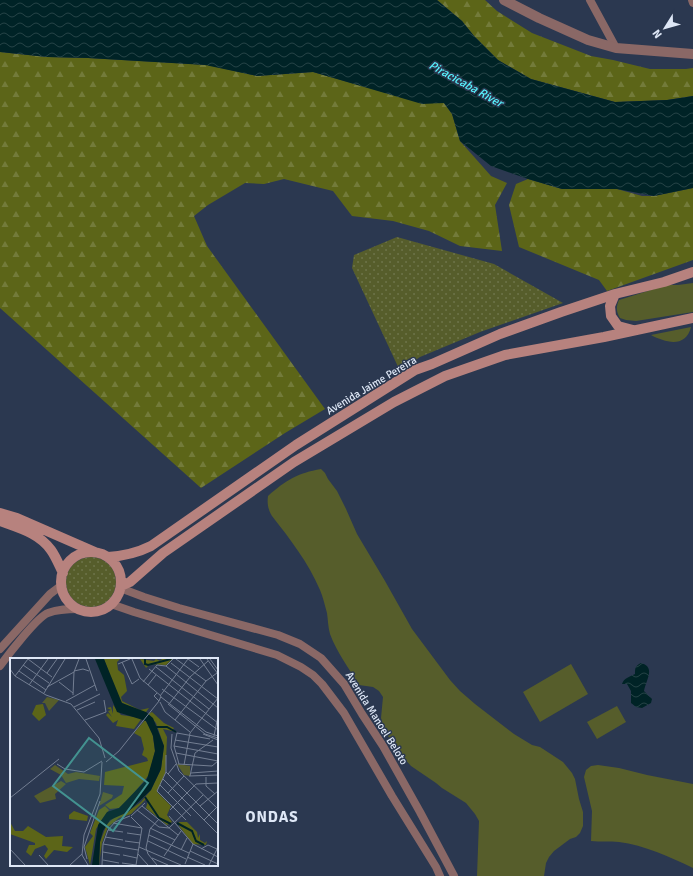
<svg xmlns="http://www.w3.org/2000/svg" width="693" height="876" viewBox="0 0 693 876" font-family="Signika,sans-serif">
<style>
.grass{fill:#565d2b}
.forest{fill:url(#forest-firs)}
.park{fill:url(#park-dots)}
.water{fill:url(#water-waves)}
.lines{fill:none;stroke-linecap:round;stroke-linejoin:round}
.minor{stroke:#8a6866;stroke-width:8}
.tertiary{stroke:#8a6866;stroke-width:10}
.secondary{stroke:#b7827e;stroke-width:10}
.labels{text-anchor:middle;stroke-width:3;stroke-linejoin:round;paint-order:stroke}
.street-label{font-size:11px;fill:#dee7f6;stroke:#2b3850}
.water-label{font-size:12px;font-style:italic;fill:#57f2fe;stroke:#2b3850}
.district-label{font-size:15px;font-weight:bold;letter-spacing:1px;fill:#dee7f6;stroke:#2b3850}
.inset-river{fill:none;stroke:#002326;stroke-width:2}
.inset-road{fill:none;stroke:#737e92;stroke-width:1}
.view{fill:#439290;fill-opacity:0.15;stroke:#439290;stroke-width:2}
.inset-edge{fill:none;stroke:#dee7f6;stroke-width:2}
</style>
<defs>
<pattern id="forest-firs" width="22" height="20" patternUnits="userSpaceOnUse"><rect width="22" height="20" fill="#5c6518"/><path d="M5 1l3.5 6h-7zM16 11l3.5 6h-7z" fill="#737b3a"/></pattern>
<pattern id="park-dots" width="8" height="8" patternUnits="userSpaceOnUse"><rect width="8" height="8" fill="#565d2b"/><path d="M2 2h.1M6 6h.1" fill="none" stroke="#6e744a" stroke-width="1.8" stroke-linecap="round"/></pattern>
<pattern id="water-waves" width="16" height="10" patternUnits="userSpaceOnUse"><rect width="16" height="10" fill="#002326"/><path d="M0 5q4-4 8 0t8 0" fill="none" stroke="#254346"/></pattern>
</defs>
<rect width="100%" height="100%" fill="#2b3850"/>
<!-- grass -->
<path class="grass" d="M693,283V312L636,321L626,320L620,318C616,311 616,307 619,300L667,285H678Z
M691,327C686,348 666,343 651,335Z
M321,469L325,473L328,479L337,491L346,509L357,534L385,581L412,629L450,680L460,691L475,704L514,734L532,745L540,747L563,762L572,773L575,779L579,799L583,812V826L580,833L576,837L570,839L554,851L549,857L546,863L544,876H477L479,821L475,814L466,803L442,788L436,783L411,766L402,756L385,732L381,718L383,697L379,691L373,687L359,685C349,668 337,653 330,634C328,627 328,620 327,613C325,606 323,597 320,590C308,562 290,539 272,516C268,509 267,504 268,496C286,480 298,473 321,469Z
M571,664L588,694L540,722L523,692Z
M617,706L626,722L597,739L587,722Z
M598,765L619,768L647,775L693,784V868C670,857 644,845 619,842C610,841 600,842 591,841L592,811L584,777L586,770L591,766Z"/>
<!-- forest -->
<path class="forest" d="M437,0H485L497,11L532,33L591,56L613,60L650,69H686L693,68V96L667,100L615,102L531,79L498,60L474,36L462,21Z
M0,52L47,57L88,58L208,65L257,76L313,72L422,103H444L452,114L460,141L491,176L507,183L495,205L502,251L460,246L429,231L393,221L352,216L333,191L284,179L264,184L245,183L208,205L194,216L207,246L325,409L285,433L201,488L0,308Z
M528,179L562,189H617L642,196H654L693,188V260L607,291L599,280L519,247L509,205L516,184Z"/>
<!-- park -->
<path class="park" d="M397,237L494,264L563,303L480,332L420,357L400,371L352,268L354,255Z
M66 582a25 25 0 1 1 50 0a25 25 0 1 1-50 0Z"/>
<!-- water -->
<path class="water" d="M0,0H437L462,21L474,36L498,60L531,79L615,102L667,100L693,96V188L654,196L617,189H562L528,179L491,166L460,141L452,114L444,103L422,104L313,72L257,76L205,65L88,58L47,57L0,52Z
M641,663C656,667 646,680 644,691L652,699L651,703L642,708L636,707L631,703V691L627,684H622C624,678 629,677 635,674C635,668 635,666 641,663Z"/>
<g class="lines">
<!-- minor -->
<path class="minor" d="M590,0L616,48
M692,0L693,3
M120,588L144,597L179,608L278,635L300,644L321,658L344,684L362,714L383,746L420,812L454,876
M111,604L134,612L277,655L301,667L313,675L322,684L344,713L392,796L436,867L440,876
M0,649L50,594L62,585
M0,666C8,655 37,617 48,613C58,609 68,609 79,609"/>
<!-- tertiary -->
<path class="tertiary" d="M504,0L539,18L588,40L616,48L693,54"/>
<!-- secondary -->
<path class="secondary" d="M615,294L610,306L611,316L618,326L633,330
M0,513L17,518L95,552
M0,521C19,528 39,533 51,550C56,557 59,565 63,573
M61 582a30 30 0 1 1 60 0a30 30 0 1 1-60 0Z
M108,557C124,556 137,553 151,546L296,445L415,370L432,364L500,334L561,312L615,294L664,282L693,272
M121,586L130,582L163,553L294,462L394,402L445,376L505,355L604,337L693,318"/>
</g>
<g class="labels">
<!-- street labels -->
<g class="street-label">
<text transform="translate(371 385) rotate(-31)" y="4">Avenida Jaime Pereira</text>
<text transform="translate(377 718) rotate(58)" y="4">Avenida Manoel Beloto</text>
</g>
<!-- water labels -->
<g class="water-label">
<text transform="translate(466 84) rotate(29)" y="4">Piracicaba River</text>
</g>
<!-- district labels -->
<g class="district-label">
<text x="272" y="822">ONDAS</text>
</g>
</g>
<!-- overview -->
<g transform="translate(10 658)">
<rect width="208" height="208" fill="#2b3850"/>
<path d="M45,107L58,116L66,114L90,118L89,123L69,121L56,125L51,117L40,111ZM51,123L56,126L45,136L46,141L30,145L24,138Z" fill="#565d2b"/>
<path d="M94,1H110L107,4L108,12L114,17L117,33L111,39L112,43L130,52L139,50L136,54H129L109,43ZM130,1L144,3L146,1L150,3L152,1H162L156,7L140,6L136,10ZM33,46L36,57L29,63L22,56L26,47ZM103,47L111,57L132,60L124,71L106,68L108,62L103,65L96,57L98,55L102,59L98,53L101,52L97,50L101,49L103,56ZM142,54L154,65L164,70L162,73L153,71L157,79L156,103L155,116L147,134L161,148L157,157L162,164L157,167L136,150L138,143L136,141L121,156L109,160L98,169L92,185L89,207L90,184L97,166L106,158L116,155L131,144L141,132L151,111L154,88L146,65L138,56ZM135,62L142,72L145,93L139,117L117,143L109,150L100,151L95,147L112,136L114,128L94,127L95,114L138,103L137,100L132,97L134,91L131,79L124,75ZM95,148L99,152L86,171L80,207L75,189L83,178L80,175L89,152ZM64,153L78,158L77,163L59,161V157ZM0,164L5,173H13L18,168L36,179L53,178L52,188L63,189L57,194L44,192L36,201L34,198L38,191L35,187L25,191L21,198L16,194L19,187H25V185L0,176ZM169,164H177L187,174L188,180L190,176V182L195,185L197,183L196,187L183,186L169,168Z" fill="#5c6518"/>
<path d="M37,39L49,42L39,53L35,45H32ZM167,106L180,108V118L174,117ZM93,134L103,137L102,140L89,148Z" fill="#565d2b"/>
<path d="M85,1H94L112,45L136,54L143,60L154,88L151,111L141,132L118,154L100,162L93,173L90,184L89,207H82L88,167L97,154L109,150L137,121L145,93L143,78L136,63L107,54Z" fill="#002326"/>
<path class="inset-river" d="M135,1V6L138,7L161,1M146,69H157L166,74M135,139L149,160L161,166M167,165L182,173L186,183L194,187"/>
<path class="inset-road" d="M18,1L42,19M76,1L87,33M122,1L130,20L151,38L149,43L144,38L147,35M166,1L196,23M178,1L189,9M190,1L208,27M197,1L208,16M200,1L208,12M112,4L122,26L129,21M161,5L208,41M108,6L120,1M13,7L39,25M156,8L208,50M146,9L199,51M0,11L5,18L36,37L61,46L89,80L95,100M139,11L208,65M9,13L36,32M64,13L73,11L79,13M37,15L47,1M5,18L18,1M49,24L63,35M133,24L147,7L156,8L163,1M19,27L38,1M138,27L146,17M37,29L64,14L69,1M152,31L208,72M34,35L55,1M63,37L64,14M150,38L178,1M151,39L196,74L208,78M56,43L85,27M150,44L155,54L180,74M158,46L195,76L208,80M159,46L180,19L198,3M64,49L90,36M67,52L85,44M75,62L96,54L94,42M165,62L196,23L207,15M162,76L161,90L169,113L208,151M193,76L208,82M204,78L208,58M165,82L208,89M164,88L208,96M166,95L208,103M156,97V114L147,133L176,162M96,104L109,93L149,43M47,106L55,111L74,114L92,103M168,106L202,108L208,103M169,106L164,88L167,75L200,81M174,107L180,75L208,40M156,114L208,166M181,115L208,113M158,116L166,106M179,118L208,117M180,118L185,95L203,82M196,119V128L205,136M153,121L208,176M150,127L181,158M158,135L174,118M0,140L49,101M132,148L168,177M190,148L208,133M127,152L149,169L159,170M160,152L186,126L208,125M121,158L135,145M159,158L183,186L208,199M121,159L132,170L126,207M194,162L208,148M103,165L132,170M140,170L165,182M159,170L193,137M98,172L113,174M117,175L131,177M139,177L179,195M95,179L113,182M115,183L130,185M138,183L176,201M93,186L128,192M129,189L171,207M0,191L15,207M191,191L198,187L207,191M171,192L177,180M180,193L208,206M93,194L110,197M128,196L138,207M29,197L38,207M113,197L127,200M154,198L171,173M177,199L195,207M142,200L158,207M77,201L74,189L90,143M93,202L109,205M112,205L126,207M175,206L183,186M60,207L72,196M78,207L72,197L74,177L90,136L92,104M92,207L93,186L98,172L105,164L120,158M147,207L138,196L136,190L140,171L149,161M199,207L208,189"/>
<path class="view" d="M79,80L138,125L103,173L43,128Z"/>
<rect width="208" height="208" class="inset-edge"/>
</g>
<!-- north arrow -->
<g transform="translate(665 28) rotate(233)" stroke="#2b3850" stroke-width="3" paint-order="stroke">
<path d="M0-3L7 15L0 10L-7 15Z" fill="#dee7f6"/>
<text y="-6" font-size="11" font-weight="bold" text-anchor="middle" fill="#dee7f6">N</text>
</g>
</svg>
